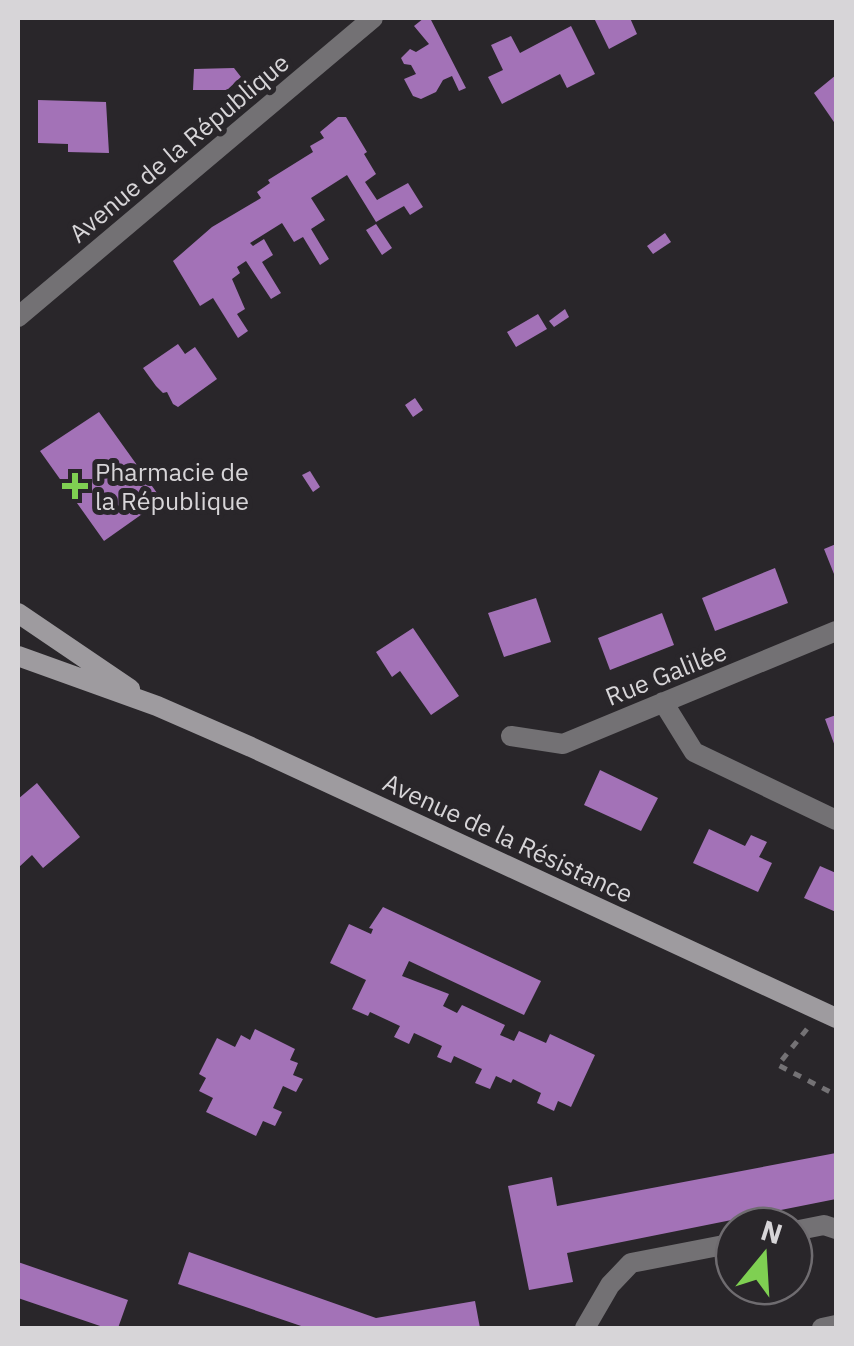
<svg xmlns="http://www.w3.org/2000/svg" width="854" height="1346" viewBox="0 0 854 1346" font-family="'IBM Plex Sans',sans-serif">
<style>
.building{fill:#a372b7}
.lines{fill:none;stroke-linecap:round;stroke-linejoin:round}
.path{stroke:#747275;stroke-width:5;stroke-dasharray:8 8;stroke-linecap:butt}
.street{stroke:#737174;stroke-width:20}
.secondary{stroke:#9e9b9f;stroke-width:20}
.poi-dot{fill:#7fd052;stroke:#29262a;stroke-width:4}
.labels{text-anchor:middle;stroke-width:10;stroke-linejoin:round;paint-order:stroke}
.street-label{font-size:25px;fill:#d7d5d8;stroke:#29262a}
.poi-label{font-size:25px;fill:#d7d5d8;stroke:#29262a;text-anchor:start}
</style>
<rect width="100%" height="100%" fill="#29262a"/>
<!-- building -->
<path class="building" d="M424,18H430L466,88L459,91L452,76L443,80L436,92L421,99L413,96L404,79L416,74L411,65L404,64L401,58L410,49L416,52L429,44L414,26Z
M594,18H630L637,34L609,49Z
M571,26L595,74L567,88L560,74L502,104L488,77L503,70L491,45L511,36L520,53Z
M234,68L241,77L227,90H193L194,69Z
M836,75V125L814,93Z
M38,100L106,102L109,153L68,152V144L38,143Z
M338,117H346L367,152L364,154L376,174L365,182L377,200L408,183L423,207L410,215L404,206L376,222L347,175L311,198L325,220L311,229L329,259L320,265L303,237L294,242L282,223L250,243L253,246L264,239L273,255L262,262L281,293L271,299L246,261L237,267L240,273L232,279L245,309L237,314L248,331L238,338L213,298L200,306L173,261L212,227L261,198L257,192L270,183L268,180L313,152L310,146L324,138L320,132Z
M376,224L392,248L382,255L366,230Z
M665,233L671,242L653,254L647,246Z
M565,309L569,317L554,327L549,321Z
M538,314L547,329L516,347L507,332Z
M178,344L185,354L195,347L217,379L178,407L173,404L167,392L163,393L156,386L143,368Z
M415,398L423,410L413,417L405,405Z
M99,412L162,500L104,541L40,451Z
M310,471L320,487L313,492L302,475Z
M836,544V579L824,549Z
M775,568L788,603L715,631L702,598Z
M536,598L551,642L504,657L488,613Z
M662,613L674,645L610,670L598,638Z
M413,628L459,696L431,715L400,671L392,677L376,652Z
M836,715V749L825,719Z
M600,770L658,798L641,831L584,805Z
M37,783L80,837L43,868L32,855L18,868V799Z
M709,829L745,846L751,835L767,842L759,857L772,863L758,892L693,863Z
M820,866L836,873V912L804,898Z
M383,907L541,981L524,1015L409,961L402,976L449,994L443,1006L457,1013L462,1005L505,1025L500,1035L514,1041L519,1031L546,1043L550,1034L595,1055L571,1107L558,1101L554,1111L537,1103L541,1093L513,1079L511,1083L496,1076L490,1089L475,1083L482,1069L454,1056L451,1063L437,1057L442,1046L414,1033L409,1044L394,1037L400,1026L370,1012L368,1016L352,1009L366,980L330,963L349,924L371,934L373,929L369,928Z
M255,1029L295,1049L290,1060L298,1063L293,1075L303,1079L296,1092L283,1086L273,1108L282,1112L275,1126L263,1121L256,1136L206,1112L213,1098L199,1091L206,1078L199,1074L217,1038L235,1047L241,1035L250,1040Z
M836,1153V1199L567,1253L573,1282L529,1290L508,1186L552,1177L557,1206Z
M189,1252L376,1318L475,1301L480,1328H307L178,1284Z
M18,1262L128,1300L118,1328H106L18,1298Z"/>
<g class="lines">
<!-- path -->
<path class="path" d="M807,1029L778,1065L836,1095"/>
<!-- street -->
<path class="street" d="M18,317L373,18
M663,702L694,752L836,820
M511,736L563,744L836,631
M794,1231L824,1225L836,1229
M585,1328L610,1285L631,1263L734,1243
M822,1328L836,1325"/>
<!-- secondary -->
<path class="secondary" d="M18,613L130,689
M18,656L157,706L251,747L836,1018"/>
</g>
<!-- markers -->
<path class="poi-dot" d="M70 471h10v10h10v10h-10v10h-10v-10h-10v-10h10z"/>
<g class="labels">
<!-- street labels -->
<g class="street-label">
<text transform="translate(179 148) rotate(-40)" y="9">Avenue de la République</text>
<text transform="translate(666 674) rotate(-22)" y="9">Rue Galilée</text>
<text transform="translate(508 838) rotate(25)" y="9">Avenue de la Résistance</text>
</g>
<!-- poi labels -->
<g class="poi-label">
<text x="95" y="481">Pharmacie de<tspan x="95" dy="29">la République</tspan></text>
</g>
</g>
<!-- border -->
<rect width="854" height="1346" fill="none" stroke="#d7d5d8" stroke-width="40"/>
<!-- north arrow -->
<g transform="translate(764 1256) rotate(18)"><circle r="48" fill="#29262a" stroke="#6f6c70" stroke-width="2.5"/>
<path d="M0-8L18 38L0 25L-18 38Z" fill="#7fd052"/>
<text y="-15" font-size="28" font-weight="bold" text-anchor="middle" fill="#d7d5d8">N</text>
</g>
</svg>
